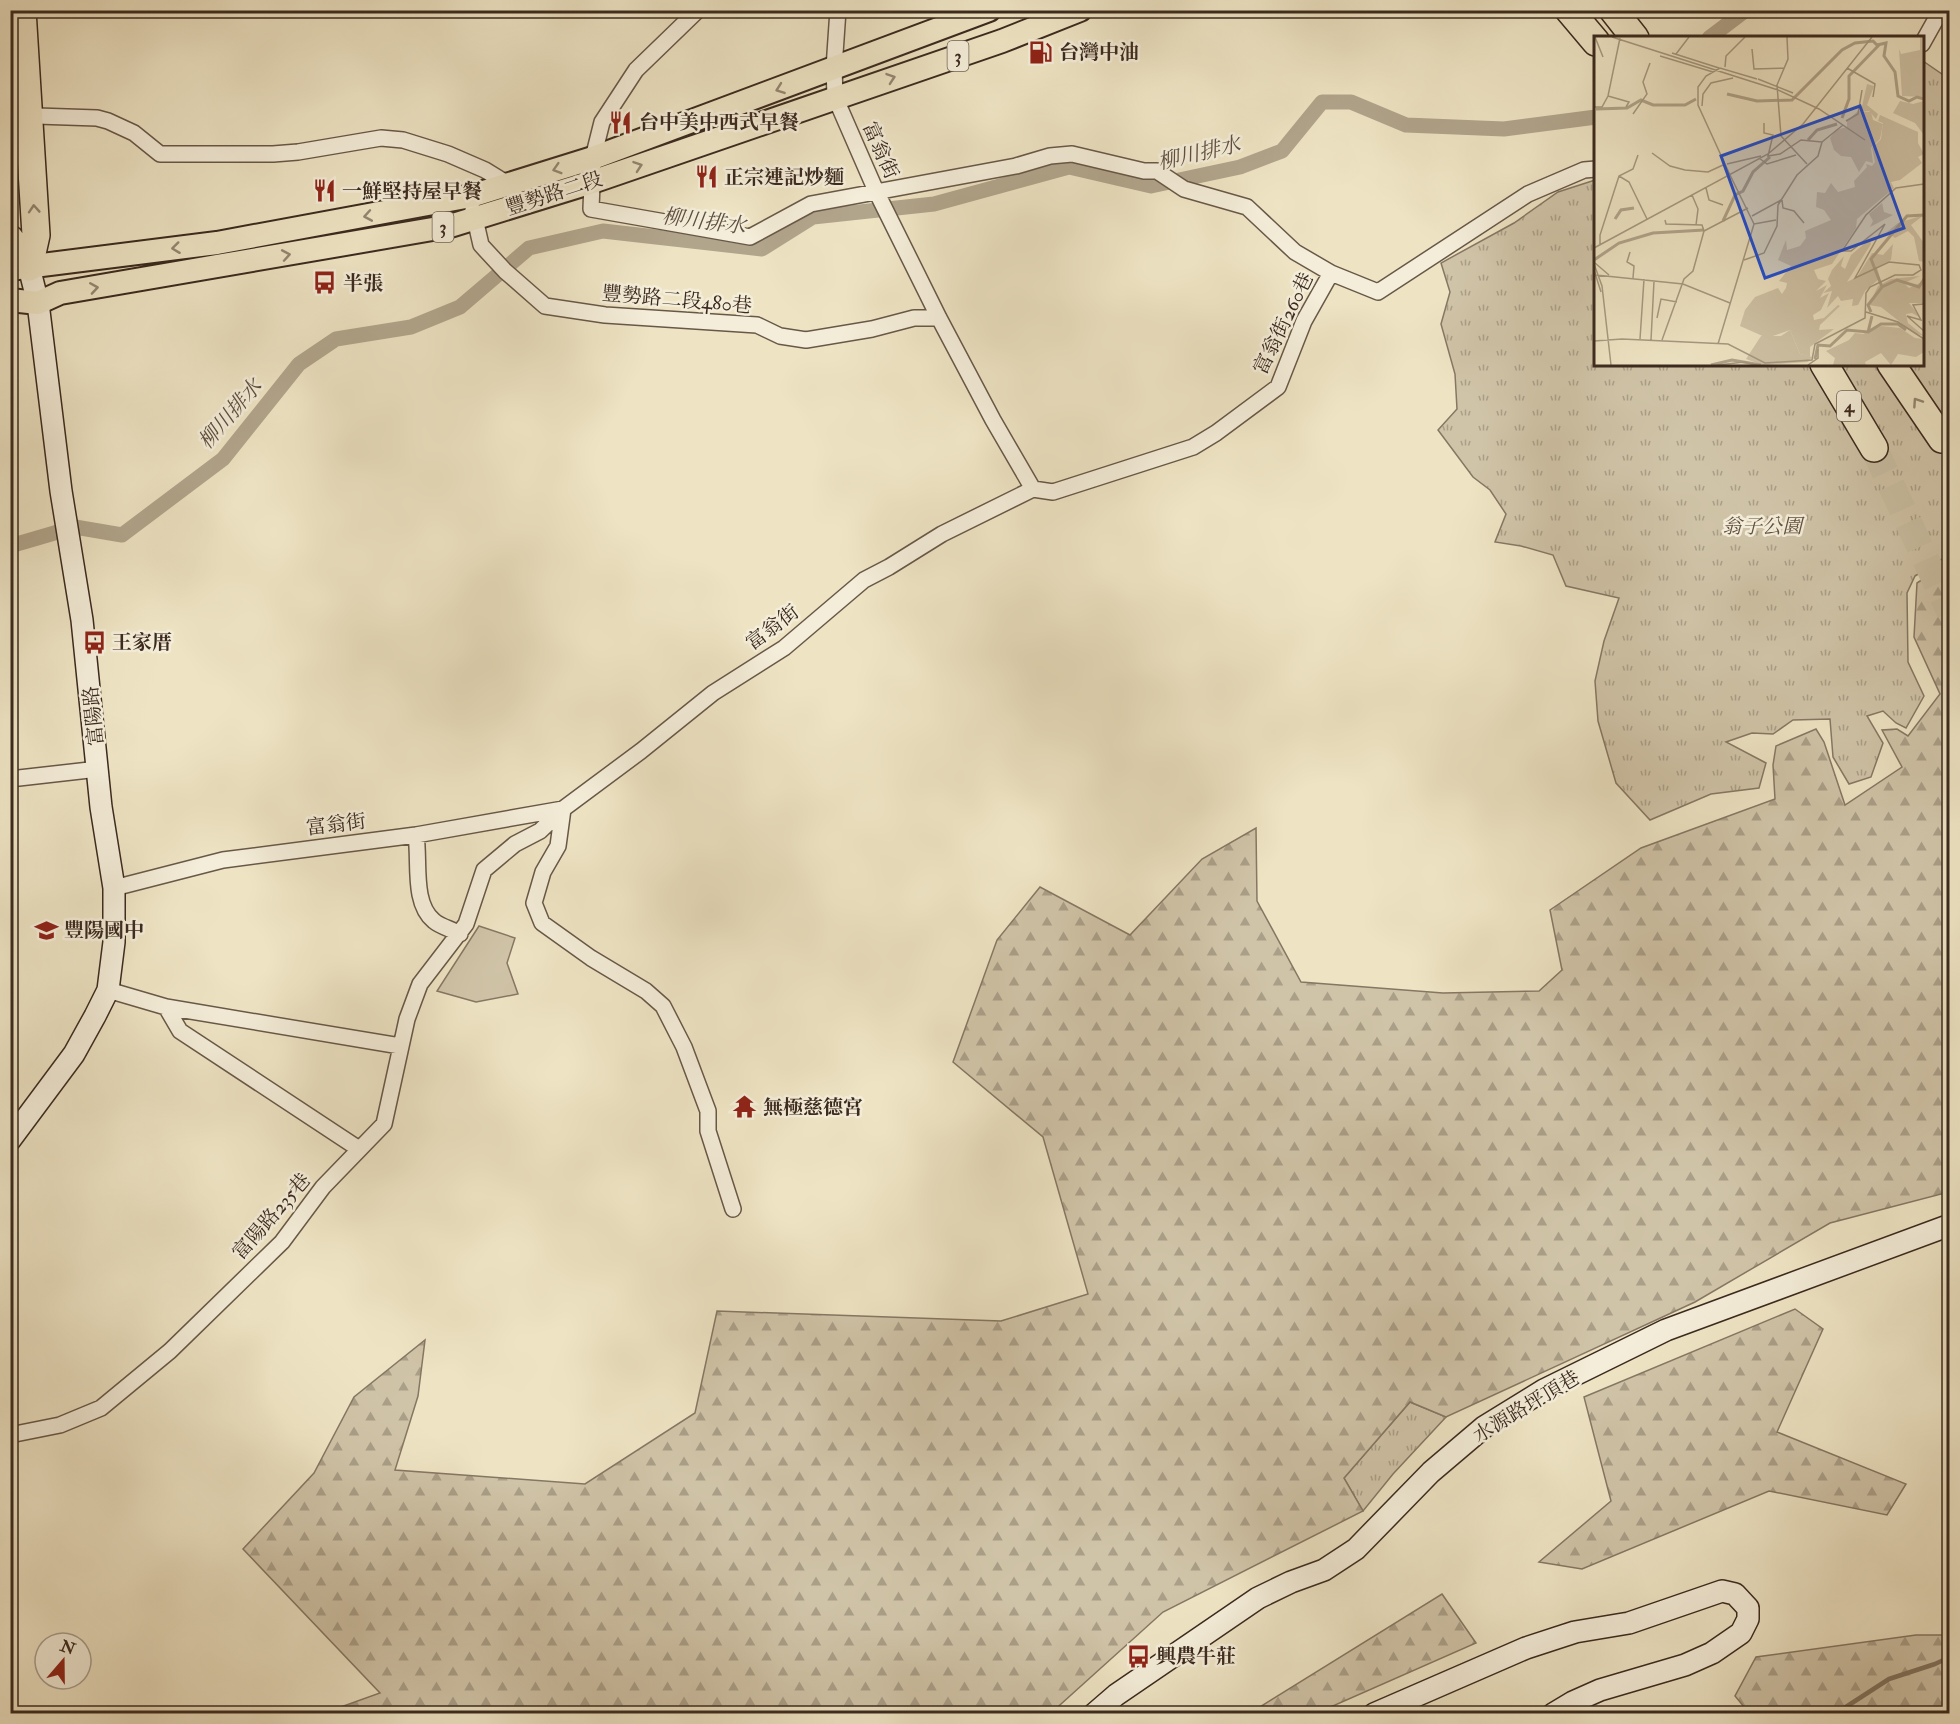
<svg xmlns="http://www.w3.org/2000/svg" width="1960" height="1724" viewBox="0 0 1960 1724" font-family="'IM FELL Double Pica','Noto Serif TC',serif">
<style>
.grass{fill:url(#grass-tufts);stroke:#867764;stroke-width:1.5}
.forest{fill:url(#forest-firs);stroke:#867764;stroke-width:1.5}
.garden{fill:#d0c4a8;stroke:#867764;stroke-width:1.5}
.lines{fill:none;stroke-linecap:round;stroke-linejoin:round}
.stream{stroke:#827460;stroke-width:4.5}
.canal{stroke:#b1a58c;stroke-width:15}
.highway-tunnel{stroke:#cabfa3;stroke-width:27;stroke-dasharray:27 14;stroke-linecap:butt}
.street-casing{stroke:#685848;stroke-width:18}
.secondary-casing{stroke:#3b2a1f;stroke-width:24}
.primary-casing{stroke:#3b2a1f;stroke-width:26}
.highway-casing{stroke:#3b2a1f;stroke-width:30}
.street{stroke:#f4edd9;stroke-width:15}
.secondary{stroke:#f4edd9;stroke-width:21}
.primary{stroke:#eee4c4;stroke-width:22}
.highway{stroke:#eee4c4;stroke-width:27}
.oneway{stroke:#948772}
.labels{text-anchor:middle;stroke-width:5;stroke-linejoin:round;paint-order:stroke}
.shield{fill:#f4edd9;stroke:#726457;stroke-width:1.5}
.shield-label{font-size:18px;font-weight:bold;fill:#3b2a1f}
.poi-label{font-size:20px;font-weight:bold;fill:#3b2a1f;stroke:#f4edd9;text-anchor:start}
.street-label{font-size:20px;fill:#3b2a1f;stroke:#f4edd9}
.park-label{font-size:20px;font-style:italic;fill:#605041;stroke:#f4edd9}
.water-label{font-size:21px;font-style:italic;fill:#5e4f40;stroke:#f4edd9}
.inset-river{fill:none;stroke:#b1a58c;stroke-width:3}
.inset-road{fill:none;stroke:#a69a82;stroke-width:1.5}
.view{fill:#1d4ed8;fill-opacity:0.15;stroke:#1d4ed8;stroke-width:3}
.inset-edge{fill:none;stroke:#3b2a1f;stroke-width:3}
</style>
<defs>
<pattern id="grass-tufts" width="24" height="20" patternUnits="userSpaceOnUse" patternTransform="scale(1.5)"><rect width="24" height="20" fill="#d0c4a8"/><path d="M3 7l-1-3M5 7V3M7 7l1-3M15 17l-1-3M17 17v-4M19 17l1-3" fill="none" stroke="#aa9f88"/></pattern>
<pattern id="forest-firs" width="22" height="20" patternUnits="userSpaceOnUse" patternTransform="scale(1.5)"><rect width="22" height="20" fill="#d0c4a8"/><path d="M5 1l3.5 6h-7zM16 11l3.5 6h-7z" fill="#aa9f88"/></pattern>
</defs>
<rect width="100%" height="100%" fill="#eee4c4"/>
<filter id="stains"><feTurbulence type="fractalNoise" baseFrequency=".00333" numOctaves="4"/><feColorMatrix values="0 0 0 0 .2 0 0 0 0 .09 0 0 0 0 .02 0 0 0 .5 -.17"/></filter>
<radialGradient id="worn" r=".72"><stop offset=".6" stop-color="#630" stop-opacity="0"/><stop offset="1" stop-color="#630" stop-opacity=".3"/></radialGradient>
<!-- grass -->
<path class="grass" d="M1923,61L1949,79V555L1915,576L1907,593L1908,662L1924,696L1906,728L1896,723L1883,711L1867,716L1883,743L1871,777L1849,784L1833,757L1830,719L1793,720L1773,734L1752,733L1726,742L1766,763L1759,788L1711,794L1650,820L1616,783L1598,721L1595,681L1604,641L1619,598L1566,586L1553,555L1521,546L1495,542L1506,514L1490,490L1473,477L1438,430L1457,409L1455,374L1441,324L1450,292L1441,263L1514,223L1558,192L1595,180L1596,364H1922Z
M1410,1402L1446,1417L1393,1474L1363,1511L1344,1478Z"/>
<!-- forest -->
<path class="forest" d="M1949,562V1192L1830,1223L1695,1302L1446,1417L1410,1402L1344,1478L1363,1511L1163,1612L1051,1713H324L380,1693L243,1549L314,1473L354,1397L425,1340L418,1396L395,1470L585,1484L695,1413L717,1311L1001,1321L1088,1294L1043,1137L953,1062L997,940L1040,887L1130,935L1202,859L1256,828L1257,901L1301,982L1443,993L1539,991L1562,970L1550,910L1641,848L1775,799L1773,765L1776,746L1816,729L1824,742L1845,805L1902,767L1882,730L1897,729L1908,736L1940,694L1914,637L1917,583Z
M1795,1309L1823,1329L1777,1432L1906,1484L1887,1515L1769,1491L1582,1569L1539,1562L1611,1501L1584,1397Z
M1442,1594L1476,1643L1317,1713H1253L1255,1710Z
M1916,1635H1949V1713H1749L1735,1696L1756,1657Z"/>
<!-- garden -->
<path class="garden" d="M479,926L515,938L507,963L518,994L476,1002L437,991Z"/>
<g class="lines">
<!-- stream -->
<path class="stream" d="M1835,1714L1889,1679L1935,1664L1950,1657"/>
<!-- canal -->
<path class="canal" d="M1709,38L1746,10
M10,546L75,527L122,535L223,459L299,364L336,339L411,327L460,307L529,248L603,231L762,249L813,217L934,204L1069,167L1151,186L1240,167L1282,151L1322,102H1351L1406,125L1504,129L1596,117"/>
<!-- highway-tunnel -->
<path class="highway-tunnel" d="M1874,448L1950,612"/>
<defs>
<path id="street" d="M698,10L636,70L602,122L593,158L591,209L750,237L811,204L1016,166L1050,156L1072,154L1144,171H1157L1184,189L1247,207L1295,252L1331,273L1378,292L1528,194L1584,170L1596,169
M838,10L834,68L835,97L876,191L939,318L993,420L1033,489
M1922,44L1941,10
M37,116L97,118L108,121L134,133L160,154H273L298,152L381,138L403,140L448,154L485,170L508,184
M473,210L481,245L505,271L545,306L605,315L757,325L780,336L806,340L872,329L914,318H939
M1033,489L1053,492L1193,447L1216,433L1278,387L1304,321L1331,273
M10,779L98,769
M563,809L558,846L543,872L534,903L542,923L591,958L646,991L663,1006L684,1047L708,1111V1131L733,1209
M416,835C420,862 412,903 434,921C441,927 452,929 460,934
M114,888L223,860L416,835L563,809
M108,990L166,1007L400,1046
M166,1007L180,1031L359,1149
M10,1435L60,1425L101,1408L170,1351L282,1242L323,1187L384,1124L407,1019L420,984L466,924L484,870L515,844L540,831L563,809L641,751L713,693L784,648L864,580L889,567L942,534L1033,489"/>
<path id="secondary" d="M10,1140L74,1054L95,1016L108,990L114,942V888L101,807L82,620L61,491L38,303L29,267
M1094,1714L1116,1695L1258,1598L1291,1582L1324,1570L1356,1549L1431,1472L1484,1427L1544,1390L1666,1330L1950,1225
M1374,1714L1526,1648L1575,1632L1629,1623L1722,1591L1735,1594L1748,1608V1619L1741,1633L1712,1653L1685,1665L1600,1690L1573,1702L1553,1714"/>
<path id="primary" d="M10,269L217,243L471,196L593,158L989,10
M10,300L38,303L60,293L450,226L592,182L1002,41L1080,10"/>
<path id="highway" d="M22,10L36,235L29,267
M1569,10L1596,42
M1613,10L1635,38
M10,239L29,267
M1824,364L1874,448
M1891,364L1942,439"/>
</defs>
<!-- street casing -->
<use href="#street" class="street-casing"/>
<!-- secondary casing -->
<use href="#secondary" class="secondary-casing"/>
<!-- primary casing -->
<use href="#primary" class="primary-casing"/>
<!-- highway casing -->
<use href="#highway" class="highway-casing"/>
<!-- street -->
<use href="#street" class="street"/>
<!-- secondary -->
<use href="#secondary" class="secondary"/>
<!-- primary -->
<use href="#primary" class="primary"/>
<!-- highway -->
<use href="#highway" class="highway"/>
</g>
<!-- one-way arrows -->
<defs><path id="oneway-chevron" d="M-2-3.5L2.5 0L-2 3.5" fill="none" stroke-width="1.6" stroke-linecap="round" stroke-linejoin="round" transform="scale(1.5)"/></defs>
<g class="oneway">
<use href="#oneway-chevron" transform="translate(891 78) rotate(-19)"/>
<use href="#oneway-chevron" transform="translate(780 89) rotate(160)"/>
<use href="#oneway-chevron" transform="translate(638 166) rotate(-19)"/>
<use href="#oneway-chevron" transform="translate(557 169) rotate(163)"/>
<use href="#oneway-chevron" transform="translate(34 209) rotate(-94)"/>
<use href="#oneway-chevron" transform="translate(368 216) rotate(170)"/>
<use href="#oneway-chevron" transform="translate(176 248) rotate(173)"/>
<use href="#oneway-chevron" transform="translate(286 255) rotate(-10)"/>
<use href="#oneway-chevron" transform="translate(94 288) rotate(-9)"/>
<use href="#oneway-chevron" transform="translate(1917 402) rotate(-124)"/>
</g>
<!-- icons -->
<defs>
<symbol id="fuel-bare" viewBox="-9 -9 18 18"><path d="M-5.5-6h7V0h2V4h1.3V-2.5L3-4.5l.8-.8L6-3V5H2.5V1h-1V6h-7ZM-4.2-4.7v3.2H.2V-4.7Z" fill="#8f2418" stroke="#f4edd9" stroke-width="2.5" paint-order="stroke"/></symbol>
<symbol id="restaurant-bare" viewBox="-9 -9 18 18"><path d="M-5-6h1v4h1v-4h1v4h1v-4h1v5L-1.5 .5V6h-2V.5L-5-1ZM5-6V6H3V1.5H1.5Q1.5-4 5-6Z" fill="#8f2418" stroke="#f4edd9" stroke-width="2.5" paint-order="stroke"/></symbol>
<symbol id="bus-bare" viewBox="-9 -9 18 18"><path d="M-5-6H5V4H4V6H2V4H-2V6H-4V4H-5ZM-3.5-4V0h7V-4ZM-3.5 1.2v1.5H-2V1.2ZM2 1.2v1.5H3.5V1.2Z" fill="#8f2418" stroke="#f4edd9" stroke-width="2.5" paint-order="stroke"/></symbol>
<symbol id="school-bare" viewBox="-9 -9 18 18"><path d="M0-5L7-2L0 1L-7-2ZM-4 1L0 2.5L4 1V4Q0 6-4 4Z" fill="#8f2418" stroke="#f4edd9" stroke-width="2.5" paint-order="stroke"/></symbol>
<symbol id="temple-bare" viewBox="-9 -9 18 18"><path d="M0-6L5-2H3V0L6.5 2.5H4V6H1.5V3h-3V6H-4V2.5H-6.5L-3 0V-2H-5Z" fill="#8f2418" stroke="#f4edd9" stroke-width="2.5" paint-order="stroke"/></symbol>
</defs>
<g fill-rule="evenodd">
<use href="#fuel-bare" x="1024" y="36" width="33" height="33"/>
<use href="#restaurant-bare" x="604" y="106" width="33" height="33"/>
<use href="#restaurant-bare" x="690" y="160" width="33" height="33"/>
<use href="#restaurant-bare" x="308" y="174" width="33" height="33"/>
<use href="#bus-bare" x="308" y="266" width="33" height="33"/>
<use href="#bus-bare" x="78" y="626" width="33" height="33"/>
<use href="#school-bare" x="30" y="914" width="33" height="33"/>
<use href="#temple-bare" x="728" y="1090" width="33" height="33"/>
<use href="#bus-bare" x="1122" y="1640" width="33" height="33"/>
</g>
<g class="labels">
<!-- shield labels -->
<g class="shield">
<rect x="947.5" y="41" width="21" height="30" rx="4.5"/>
<rect x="432.5" y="212" width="21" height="30" rx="4.5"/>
<rect x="1837" y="391" width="24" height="30" rx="4.5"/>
</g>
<g class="shield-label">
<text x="958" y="62">3</text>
<text x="443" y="233">3</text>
<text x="1849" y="412">4</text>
</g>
<!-- poi labels -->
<g class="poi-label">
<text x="1059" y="59">台灣中油</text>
<text x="639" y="129">台中美中西式早餐</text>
<text x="724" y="184">正宗連記炒麵</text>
<text x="342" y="198">一鮮堅持屋早餐</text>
<text x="343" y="290">半張</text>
<text x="112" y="649">王家厝</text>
<text x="64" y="937">豐陽國中</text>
<text x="763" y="1114">無極慈德宮</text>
<text x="1156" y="1663">興農牛莊</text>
</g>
<!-- street labels -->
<g class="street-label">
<text transform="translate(881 150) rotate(66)" y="7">富翁街</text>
<text transform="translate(554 193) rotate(-18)" y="7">豐勢路二段</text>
<text transform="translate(677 299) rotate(5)" y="7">豐勢路二段480巷</text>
<text transform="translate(1283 323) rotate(-64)" y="7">富翁街260巷</text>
<text transform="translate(772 627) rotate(-37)" y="7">富翁街</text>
<text transform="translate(93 716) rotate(-96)" y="7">富陽路</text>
<text transform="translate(336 824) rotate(-7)" y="7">富翁街</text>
<text transform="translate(271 1216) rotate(-49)" y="7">富陽路235巷</text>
<text transform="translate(1526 1406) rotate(-31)" y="7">水源路坪頂巷</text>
</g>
<!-- park labels -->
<g class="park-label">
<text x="1762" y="533">翁子公園</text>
</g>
<!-- water labels -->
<g class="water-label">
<text transform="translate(1199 153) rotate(-13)" y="7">柳川排水</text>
<text transform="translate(704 221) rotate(7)" y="7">柳川排水</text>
<text transform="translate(230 414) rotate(-49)" y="7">柳川排水</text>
</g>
</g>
<!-- overview -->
<g transform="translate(1594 36)">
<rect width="330" height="330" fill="#eee4c4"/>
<path d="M264,75L277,76L279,84L289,88L286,103L277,112L279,127L272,125L265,136L257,121L247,120L240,114L236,102L242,94L253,91V85ZM196,294L206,318L218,321L214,326L168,329L152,323L167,300H187Z" fill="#d0c4a8"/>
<path d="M326,1H330V61L308,60L305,13L307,18L326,14ZM273,48L280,50L273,69L284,78L282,83L275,75H267ZM306,65L319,68L330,65V99L321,87L299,77ZM286,79L324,96V107L330,118L324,121L328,127L306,144L297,146L300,152L263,183L262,192L238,228L220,234L224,243L232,245L222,255L233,249L226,262L235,257L227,274L219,279L220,284L230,282L244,269L246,270L226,289L225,294L240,293L216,311V321L206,318L196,294L173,302L146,290L151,274L161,261L184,252L188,258L192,252L193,247L185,245L197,230L184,224L192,204L193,214L206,210L212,202L211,195L237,184L230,174L222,171L223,156L231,157L237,147L244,156L261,151L260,145L273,131L272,128L278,130L281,126L278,112L287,103L289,87L284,85ZM288,167L290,176L299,179L276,191L279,185L275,178ZM330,179L317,189L330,207V226L325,225L320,201L314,195L301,202L293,196L304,187ZM276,203L277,208L253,246L283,231L286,242L271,255L264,269L258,270L259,263L247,265L244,260L233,272L238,255L229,257L237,250L234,243L238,234L250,220L247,230L251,233L257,219ZM299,208L297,224L263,241L278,217L289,219ZM326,240L310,247L315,252L328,246L330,240V267H315L327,282L318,277L312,278L314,287L330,300L320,297L287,271L275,269L284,250L297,243ZM287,290L306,292L321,302L330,303V316L322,321L304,318L297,329L287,317L271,326L272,329H239L241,322L232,315L255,304L261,297L269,298Z" fill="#d0c4a8"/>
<path class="inset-river" d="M133,58L163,65L198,64L248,14L261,7L279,5L283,9L292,7L290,20L301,36L304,60L315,65L323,61L330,63M2,73L33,72L47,64L59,69H91L102,63M248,82L255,63V40L285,9M214,104L223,94L243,88M21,183L27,174L40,172M129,185L141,159L149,155L159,136L176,121M0,224L25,207L59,197L110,194M288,251L277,223L313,180L330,179M277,276L274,269L288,251L303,244L325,251L330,243M274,296L287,288H304L312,294M221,323L224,309L236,310L253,294L274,296L278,280M117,329L138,324L167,329"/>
<path class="inset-road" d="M1,1L9,21M18,1L184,54L225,73L271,104M193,1L194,23L183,49L187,100L213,128M158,13L160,33L190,32M78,17L125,32M82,18L95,1M66,20L119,36M131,31L132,20L151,1M253,32L281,48L279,61M164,43L199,57M14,60L35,66L32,71M108,70L109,58L117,47L139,42M0,71H8L14,60L26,2M39,78L53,58L49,46L56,27M252,85L264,78L268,54M170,87V97L179,99L174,120L186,118L207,104L228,106M228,106L249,89M58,117L76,130L91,134L114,136L129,129M165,122L173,128L202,119M133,128L167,120M136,139L104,69V51L112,40L126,32L163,43M25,140L35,146L53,183M112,152L115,164L129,169M98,159L104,173L102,189M188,164L189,172L200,175L210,187M158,180L187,164M160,188L182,184M110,195L154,172M6,208V199L25,140L39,133L44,119M0,212L174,118L209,88L278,1M36,216L33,226L40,230L39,242M150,224L170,217L183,190L184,169L203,139L224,120L228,106M1,227L15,239M0,228L8,250L17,329M0,234L7,256M2,239L89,248L136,267M330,268L319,269L327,284L313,280L330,295M272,276L304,286L330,303M63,282L67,263L83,266M46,303L50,243M57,304L60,245M68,304L90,243L99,235L110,195L108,189L72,188L71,184M0,305L28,303L134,308L171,327L218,324L221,308L271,282L272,257L276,251L301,239H319L327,234L325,229L295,226L261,242L291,188L257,215H248L272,179L302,152L330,148M124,308L160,188L136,139M124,329L150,326L163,329M214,329L224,322V313"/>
<path class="view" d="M266,70L310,192L171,242L127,120Z"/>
<rect width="330" height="330" class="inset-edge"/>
</g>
<!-- margin -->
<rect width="1960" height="1724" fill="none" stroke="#eee4c4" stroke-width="36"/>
<rect x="12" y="12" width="1936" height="1700" fill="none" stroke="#3b2a1f" stroke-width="3"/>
<rect x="18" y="18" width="1924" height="1688" fill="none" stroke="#3b2a1f" stroke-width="1.5"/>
<!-- north arrow -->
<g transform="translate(63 1661) rotate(20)"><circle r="28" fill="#f4edd9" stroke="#aa9f8f" stroke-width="1.5"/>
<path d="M0-4.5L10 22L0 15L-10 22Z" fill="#8f2418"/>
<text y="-9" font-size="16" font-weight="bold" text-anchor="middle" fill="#3b2a1f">N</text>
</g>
<rect width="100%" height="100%" filter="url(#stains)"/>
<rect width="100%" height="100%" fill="url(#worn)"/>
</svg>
